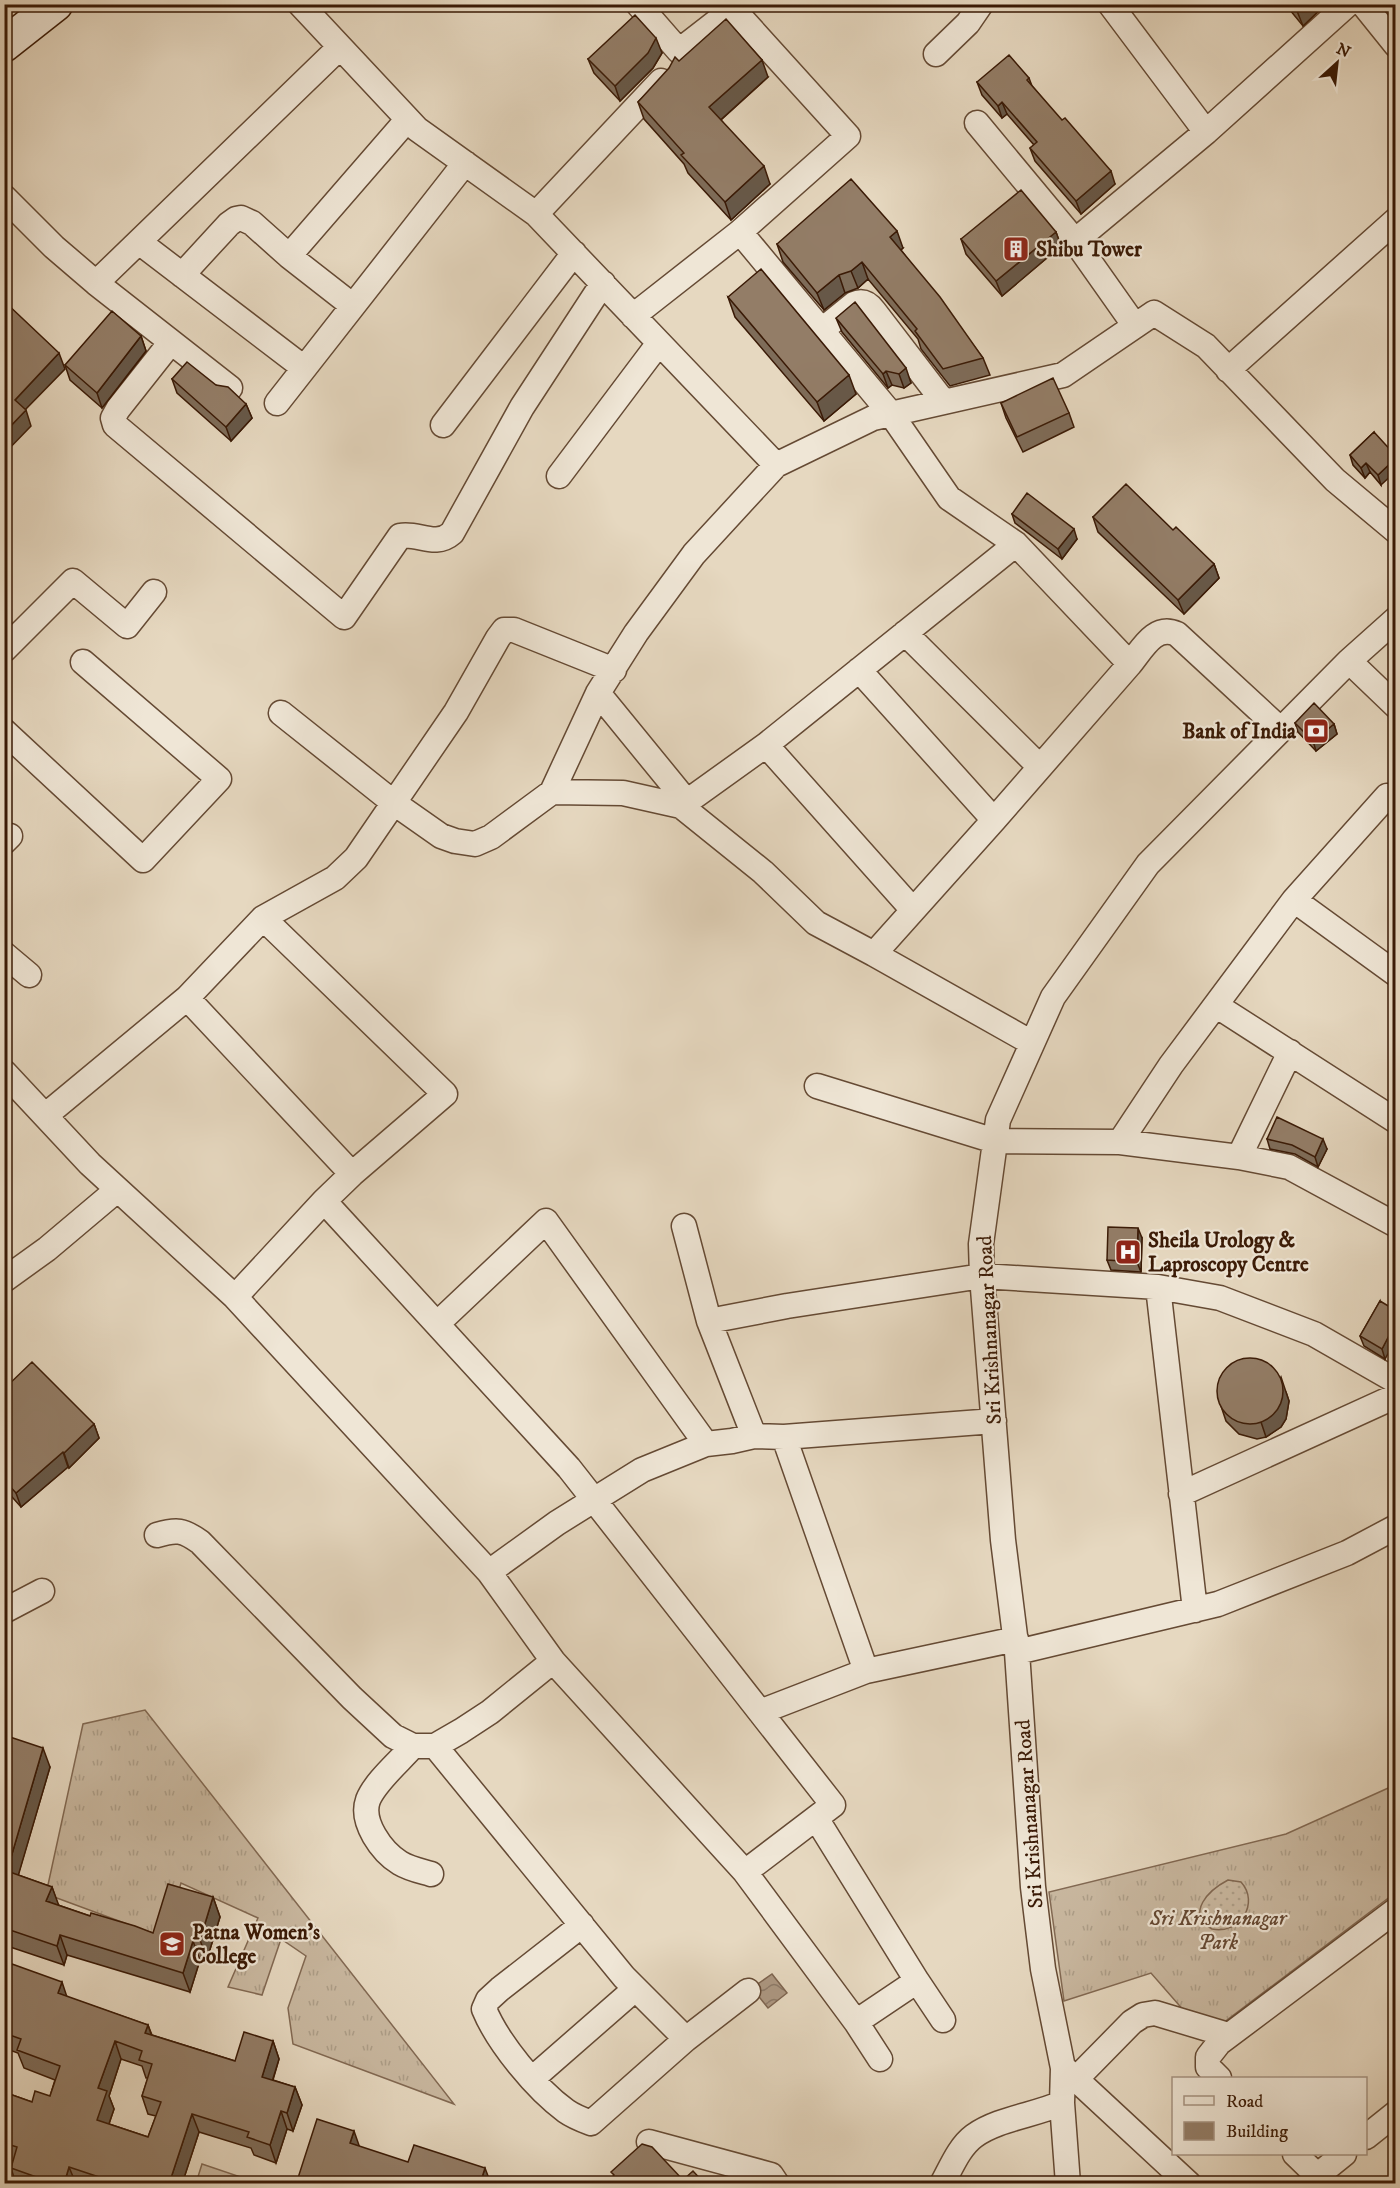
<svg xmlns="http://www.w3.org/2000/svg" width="1400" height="2188" viewBox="0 0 1400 2188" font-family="'IM FELL DW Pica',serif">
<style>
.grass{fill:url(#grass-tufts);stroke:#826953;stroke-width:1.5}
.garden{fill:url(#garden-dots);stroke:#826953;stroke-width:1.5}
.water{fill:url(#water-waves);stroke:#7e6550;stroke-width:1.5}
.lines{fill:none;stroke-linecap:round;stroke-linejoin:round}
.minor-casing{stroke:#654a34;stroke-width:27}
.secondary-casing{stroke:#3a1a06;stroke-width:36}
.minor{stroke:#efe6d6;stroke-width:24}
.secondary{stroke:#efe6d6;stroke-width:33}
.wall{fill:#7e6c59;stroke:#3a1a06;stroke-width:1.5;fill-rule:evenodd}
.shaded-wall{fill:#675848;stroke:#3a1a06;stroke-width:1.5}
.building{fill:#937d67;stroke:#3a1a06;stroke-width:1.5;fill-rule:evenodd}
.labels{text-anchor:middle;stroke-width:4.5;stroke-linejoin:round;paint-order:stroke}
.poi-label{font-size:21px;font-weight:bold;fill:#3a1a06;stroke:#efe6d6;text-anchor:start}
.street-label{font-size:21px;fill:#3a1a06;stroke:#efe6d6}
.park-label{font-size:21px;font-style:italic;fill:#654934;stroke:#efe6d6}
</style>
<defs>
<pattern id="grass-tufts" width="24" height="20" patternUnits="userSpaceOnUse" patternTransform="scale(1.5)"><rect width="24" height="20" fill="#c9b8a0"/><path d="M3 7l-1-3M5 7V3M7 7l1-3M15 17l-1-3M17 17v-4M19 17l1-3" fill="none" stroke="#ad9e88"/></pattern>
<pattern id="garden-dots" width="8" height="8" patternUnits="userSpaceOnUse" patternTransform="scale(1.5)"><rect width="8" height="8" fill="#c9b8a0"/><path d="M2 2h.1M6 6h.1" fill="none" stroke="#ad9e88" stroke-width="1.8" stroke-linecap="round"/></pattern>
<pattern id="water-waves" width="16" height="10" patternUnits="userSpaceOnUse" patternTransform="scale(1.5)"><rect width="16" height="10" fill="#ac9781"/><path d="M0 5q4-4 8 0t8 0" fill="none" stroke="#8d7a68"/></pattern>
</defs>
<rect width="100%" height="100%" fill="#e6d8c0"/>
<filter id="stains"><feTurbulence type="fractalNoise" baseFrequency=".00333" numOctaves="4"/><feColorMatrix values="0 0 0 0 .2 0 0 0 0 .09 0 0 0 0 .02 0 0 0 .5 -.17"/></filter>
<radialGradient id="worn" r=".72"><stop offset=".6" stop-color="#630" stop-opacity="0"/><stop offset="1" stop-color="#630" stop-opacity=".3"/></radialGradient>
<!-- grass -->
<path class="grass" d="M145,1710L454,2104L293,2044L288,2008L306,1956L281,1939L262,1995L228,1987L258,1918L181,1883L165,1938L46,1894L83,1724Z
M1395,1785V1893L1206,2036L1151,1973L1064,2001L1049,1892L1286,1834Z
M202,2164L258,2183H196Z"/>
<!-- garden -->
<path class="garden" d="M1228,1880L1241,1882C1260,1903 1240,1935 1212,1929C1185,1913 1209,1890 1228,1880Z"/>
<!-- water -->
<path class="water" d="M772,1974L787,1993L768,2008L752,1988Z"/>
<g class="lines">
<defs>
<path id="minor" d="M300,4L417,129L536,214L776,465L873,418L1063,375L1154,313L1206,346L1335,480L1396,531
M1110,4L1206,132
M1363,4L1396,45
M936,54L968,23L981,4
M977,123L1075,241
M4,197L54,247L96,283L230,388
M536,214L661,81
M740,232L891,414L949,498L1016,544L1130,664C1143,648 1155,624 1177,634L1281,730
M139,242L304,368
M289,256L407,120
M182,275L229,224L236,219L241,218L252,223L289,256L353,306
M96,283L340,47
M633,316L740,232L848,136L733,9L679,51L638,4
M1135,326L1075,241L1206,132L1348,4
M822,330L854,304C863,300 868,303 874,311L943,401
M171,342L118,409L113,418L115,425L344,617L400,536C418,532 435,548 452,533L522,407L603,283
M1228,370L1396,220
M277,403L465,163
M443,425L574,253
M559,476L659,343
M905,633L1040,767
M4,650L73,581L127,626L154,592
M1349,661L1396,706
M859,670L994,820
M598,693L687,802
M281,713L394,803L441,836L455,841L475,844L491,837L552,792L623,793L681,806L763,872L816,923L874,954L1032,1043
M4,731L143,860L219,779L83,662
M766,745L913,910
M552,792L598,693L636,633L694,554L776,465
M681,806L766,745L1016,544
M4,842L10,836
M1294,900L1396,974
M4,954L29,975
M874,954L994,820L1130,664
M187,998L352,1174
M1217,1006L1396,1121
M4,1072L90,1164L235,1297L489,1572L553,1661L745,1872L856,2022L880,2059
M817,1086L995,1141L1120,1142L1239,1157L1289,1167L1396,1225
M46,1115L187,998L263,918L335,878L356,858L456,712L498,638L504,630H514L614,670
M1120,1142L1171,1065L1294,900L1387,796L1396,804
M1239,1157L1290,1052
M324,1201L569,1468L833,1805L745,1872
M684,1226L709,1321L754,1436
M4,1280L47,1249L117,1190
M1158,1287L1195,1610
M235,1297L324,1201L352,1174L445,1094L263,918
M709,1321L787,1306L982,1276L1158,1287L1220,1298L1314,1334L1396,1381
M438,1323L546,1221L706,1444
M784,1437L866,1671
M1181,1494L1396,1396
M157,1535C177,1529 183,1530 200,1542L352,1698L393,1736L413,1746H435L461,1731L490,1712L553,1661
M489,1572L557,1523L642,1470L706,1444L732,1441L754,1436L784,1437L994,1421
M4,1611L42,1591
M1017,1652L1218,1604L1347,1553L1396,1527
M760,1712L866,1671L1016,1639
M413,1746C400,1761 375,1782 368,1800C360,1822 382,1852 400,1863C410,1869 421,1871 431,1874
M435,1746L624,1977L686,2039
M816,1818L917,1981L856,2022
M582,1925L500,1989L488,2000L484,2009C498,2043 536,2089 566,2111C573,2116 583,2120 591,2123L686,2039L748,1991
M917,1981L943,2020
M1065,2069L1189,2184
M1219,2078L1208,2067V2057L1219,2043L1396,1910
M532,2079L635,1989
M1076,2079L1132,2022L1143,2015L1155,2013L1228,2035
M1366,2137L1396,2113
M649,2142L771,2175L777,2184
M1295,2154L1326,2184
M1318,2175L1344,2154
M942,2184C951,2168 959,2147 974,2136C997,2119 1035,2115 1062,2103
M1068,2184L1062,2103L1063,2068L1043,1969L1033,1887L1017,1652L1003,1540L982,1276L981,1244L998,1120L1053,997L1148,864L1349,661L1396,619"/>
<path id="secondary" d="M4,45L56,4"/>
</defs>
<!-- minor casing -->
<use href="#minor" class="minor-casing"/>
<!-- secondary casing -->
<use href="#secondary" class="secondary-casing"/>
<!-- minor -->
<use href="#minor" class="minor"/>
<!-- secondary -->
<use href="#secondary" class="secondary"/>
</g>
<!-- wall -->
<path class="wall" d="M1285,4H1326L1303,26Z
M662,53L653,68L620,101L594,73L588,59Z
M679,61L768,77L721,120L770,184L731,220L688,173L684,164L644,119L638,102Z
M1029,78L1032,86L1115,184L1081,214L1035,161L1030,148L1034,145L1007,114L1002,118L982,95L977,82Z
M1056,232L1061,246L1002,296L966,254L961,239Z
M777,244L903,248L901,250L983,358L990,375L950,386L921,349L918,339L868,279L858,288L845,293L824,310L783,262Z
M728,297L856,394L824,421L735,317Z
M836,318L911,383L904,388L892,385L888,388L842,332Z
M141,336L146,351L102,408L70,380L65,365Z
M172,379L216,385L246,404L252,418L231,441L177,393Z
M1001,403L1069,413L1074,427L1023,452L1006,418Z
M1374,432L1381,485L1370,472L1365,478L1353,465L1350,455Z
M1012,514L1077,539L1062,559L1015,523Z
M1093,517L1173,530L1214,564L1219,578L1184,614L1098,532Z
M1295,723L1334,724L1337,734L1316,751L1298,732Z
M1267,1139L1327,1149L1318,1167L1295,1154L1270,1149Z
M1142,1238L1141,1272L1111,1270L1107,1260Z
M1380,1301L1385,1359L1364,1346L1360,1336Z
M4,1389L94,1424L99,1438L69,1468L68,1467L21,1507L4,1488Z
M1286,1392L1289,1401L1286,1419L1281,1427L1266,1437L1257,1439L1239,1434L1226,1421L1221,1406Z
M4,1735L50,1767L18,1875L52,1887L58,1905L90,1916L153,1933L213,1897L220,1917L207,1959L200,1960L190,1992L67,1955L64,1965L4,1945Z
M4,1985L67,1997L148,2025L152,2035L235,2061L273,2041L279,2059L273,2080L295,2087L302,2105L293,2131L287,2129L276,2163L254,2155L251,2148L199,2132L182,2184H16L11,2168L13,2161L4,2158V2092L32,2102L50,2096L55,2080L24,2068L18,2053L4,2048ZM121,2059L142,2066L146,2078H148L142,2096L148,2114L156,2116L148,2137L109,2124L114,2109L109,2096Z"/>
<!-- shaded-wall -->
<path class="shaded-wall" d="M1305,4H1326L1303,26L1297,11Z
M656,38L662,53L653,68L620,101L615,86Z
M762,60L768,77L715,125L709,107Z
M1002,102L1007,114L1002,118L998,106Z
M764,166L770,184L731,220L725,202Z
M1111,171L1115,184L1081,214L1076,201Z
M897,231L903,248L896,254L890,237Z
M1056,232L1061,246L1002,296L996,281Z
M862,262L868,279L858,288L851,271Z
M839,275L845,293L824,310L817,293Z
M141,336L146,351L102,408L97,393Z
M59,353L65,369L20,415L15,400Z
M906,368L911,383L904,388L899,374Z
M886,371L892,385L888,388L883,374Z
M849,375L856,394L824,421L817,402Z
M246,404L252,418L231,441L226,427Z
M26,410L31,426L4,454V433Z
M1395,459V472L1381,485L1378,475Z
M1366,463L1370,472L1365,478L1361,468Z
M1074,529L1077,539L1062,559L1058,549Z
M1214,564L1219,578L1184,614L1178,600Z
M1334,724L1337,734L1316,751L1313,741Z
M1323,1139L1327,1149L1318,1167L1315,1157Z
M1138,1228L1142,1238L1141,1272L1137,1262Z
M1395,1324V1341L1385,1359L1382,1349Z
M1281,1377L1289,1401L1286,1419L1281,1427L1266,1437L1261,1422Z
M94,1424L99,1438L69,1468L64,1453Z
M63,1452L68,1467L21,1507L16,1493Z
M43,1748L50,1767L14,1890L7,1871Z
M52,1887L59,1906L46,1901Z
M213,1897L220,1917L207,1959L200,1940Z
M60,1935L67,1955L64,1965L57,1946Z
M193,1941L200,1960L190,1992L183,1973Z
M62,1982L68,2000L58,1993Z
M148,2025L154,2043L145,2033Z
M115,2041L121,2059L109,2096L114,2109L104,2138L97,2120L98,2088Z
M273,2041L279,2059L268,2095L262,2077Z
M295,2087L302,2105L293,2131L287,2113Z
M281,2111L287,2129L276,2163L270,2145Z
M192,2114L199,2132L182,2184H169Z
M354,2131L361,2151L350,2143Z
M69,2167L76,2184H64Z
M485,2168L491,2184H480Z"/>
<!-- building -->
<path class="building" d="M1292,4H1305L1297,11Z
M635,15L656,38L648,53L615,86L588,59Z
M726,19L762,60L709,107L764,166L725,202L681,155L684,153L638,102L669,68L675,57L679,61Z
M1009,55L1029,78L1027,80L1062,120L1065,118L1111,171L1076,201L1030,148L1037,142L1002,102L998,106L977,82Z
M851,179L897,231L890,237L940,297L983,358L943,369L915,331L917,329L862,262L851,271L839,275L817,293L777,244Z
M1021,190L1056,232L996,281L961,239Z
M761,269L849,375L817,402L728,297Z
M4,301L59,353L15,400L26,410L4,433Z
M855,302L906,368L899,374L886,371L883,374L836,318Z
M112,311L141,336L97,393L65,365Z
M187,362L216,385L228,387L246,404L226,427L172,379Z
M1053,378L1069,413L1017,437L1001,403Z
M1374,432L1395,455V459L1378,475L1366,463L1361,468L1350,455Z
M1126,484L1173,530L1176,527L1214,564L1178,600L1093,517Z
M1027,493L1074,529L1058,549L1012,514Z
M1314,703L1334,724L1313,741L1295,723Z
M1277,1117L1323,1139L1315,1157L1292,1145L1267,1139Z
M1108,1227L1138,1228L1137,1262L1107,1260Z
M1380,1301L1395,1310V1324L1382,1349L1360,1336Z
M1217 1391a33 33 0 1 1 66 0a33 33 0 1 1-66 0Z
M32,1362L94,1424L64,1453L63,1452L16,1493L4,1480V1389Z
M4,1735L43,1748L7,1871L52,1887L46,1901L90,1916L91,1913L135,1926L153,1933L168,1884L213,1897L200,1940L193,1941L183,1973L60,1935L57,1946L4,1928Z
M12,1964L62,1982L58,1993L148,2025L145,2033L235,2061L244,2032L273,2041L262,2077L295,2087L287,2113L281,2111L270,2145L247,2137L249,2132L192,2114L169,2184H120L69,2167L64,2184H56L11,2168L17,2147L4,2143V2092L32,2102L35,2091L50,2096L60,2066L17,2050L21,2039L4,2033V1985ZM115,2041L142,2051L139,2060L152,2064L142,2096L161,2102L148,2137L97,2120L107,2091L98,2088Z
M317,2119L354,2131L350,2143L408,2162L414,2145L485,2168L480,2184H304L297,2181Z
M642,2144L652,2147L683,2180L693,2171L705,2184H605L614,2175L611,2172Z"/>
<!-- icons -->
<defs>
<symbol id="building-square" viewBox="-11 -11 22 22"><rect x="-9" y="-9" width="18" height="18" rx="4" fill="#8f2418" stroke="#efe6d6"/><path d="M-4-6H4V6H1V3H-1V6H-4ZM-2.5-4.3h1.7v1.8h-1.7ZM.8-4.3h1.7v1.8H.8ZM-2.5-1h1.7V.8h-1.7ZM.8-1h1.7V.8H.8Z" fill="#fff"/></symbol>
<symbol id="bank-square" viewBox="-11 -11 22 22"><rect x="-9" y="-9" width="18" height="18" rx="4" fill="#8f2418" stroke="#efe6d6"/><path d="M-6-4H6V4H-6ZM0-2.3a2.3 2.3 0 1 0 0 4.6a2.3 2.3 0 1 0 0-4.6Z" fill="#fff"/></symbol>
<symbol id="hospital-square" viewBox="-11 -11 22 22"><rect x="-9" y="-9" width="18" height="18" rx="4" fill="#8f2418" stroke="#efe6d6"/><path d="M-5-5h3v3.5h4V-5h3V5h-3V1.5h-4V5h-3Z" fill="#fff"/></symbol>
<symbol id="university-square" viewBox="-11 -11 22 22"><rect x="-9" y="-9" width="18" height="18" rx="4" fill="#8f2418" stroke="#efe6d6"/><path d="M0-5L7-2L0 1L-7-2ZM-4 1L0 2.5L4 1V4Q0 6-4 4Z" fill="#fff"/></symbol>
</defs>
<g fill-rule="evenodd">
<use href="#building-square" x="1001" y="234" width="30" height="30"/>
<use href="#bank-square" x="1301" y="716" width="30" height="30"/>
<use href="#hospital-square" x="1113" y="1237" width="30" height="30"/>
<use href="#university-square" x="157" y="1929" width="30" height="30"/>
</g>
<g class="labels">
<!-- poi labels -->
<g class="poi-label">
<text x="1036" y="256">Shibu Tower</text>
<text x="1296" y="738" text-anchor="end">Bank of India</text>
<text x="1148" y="1247">Sheila Urology &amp;<tspan x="1148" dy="24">Laproscopy Centre</tspan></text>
<text x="192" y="1939">Patna Women's<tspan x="192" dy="24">College</tspan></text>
</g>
<!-- street labels -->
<g class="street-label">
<text transform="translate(989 1330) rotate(-93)" y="7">Sri Krishnanagar Road</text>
<text transform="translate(1029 1814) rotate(-94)" y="7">Sri Krishnanagar Road</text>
</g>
<!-- park labels -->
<g class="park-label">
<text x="1218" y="1925">Sri Krishnanagar<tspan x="1218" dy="24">Park</tspan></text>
</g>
</g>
<!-- margin -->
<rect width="1400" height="2188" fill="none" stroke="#e6d8c0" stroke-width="24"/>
<rect x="6" y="6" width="1388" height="2176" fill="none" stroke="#3a1a06" stroke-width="3"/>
<rect x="12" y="12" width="1376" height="2164" fill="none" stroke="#3a1a06" stroke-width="1.5"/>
<!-- legend -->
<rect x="1172" y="2077" width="195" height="78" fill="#efe6d6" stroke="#a79483" stroke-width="1.5"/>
<rect x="1184" y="2096" width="30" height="9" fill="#efe6d6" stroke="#a79483" stroke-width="1.5"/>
<text x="1226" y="2107" font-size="18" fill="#3a1a06">Road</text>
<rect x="1184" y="2122" width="30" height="18" fill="#937d67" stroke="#a79483" stroke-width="1.5"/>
<text x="1226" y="2137" font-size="18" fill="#3a1a06">Building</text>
<!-- north arrow -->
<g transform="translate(1337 63) rotate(27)" stroke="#efe6d6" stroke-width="4.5" paint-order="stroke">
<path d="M0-4.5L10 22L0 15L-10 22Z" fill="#3a1a06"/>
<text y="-9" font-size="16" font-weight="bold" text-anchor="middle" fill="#3a1a06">N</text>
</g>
<rect width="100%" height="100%" filter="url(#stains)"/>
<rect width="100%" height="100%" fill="url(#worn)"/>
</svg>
